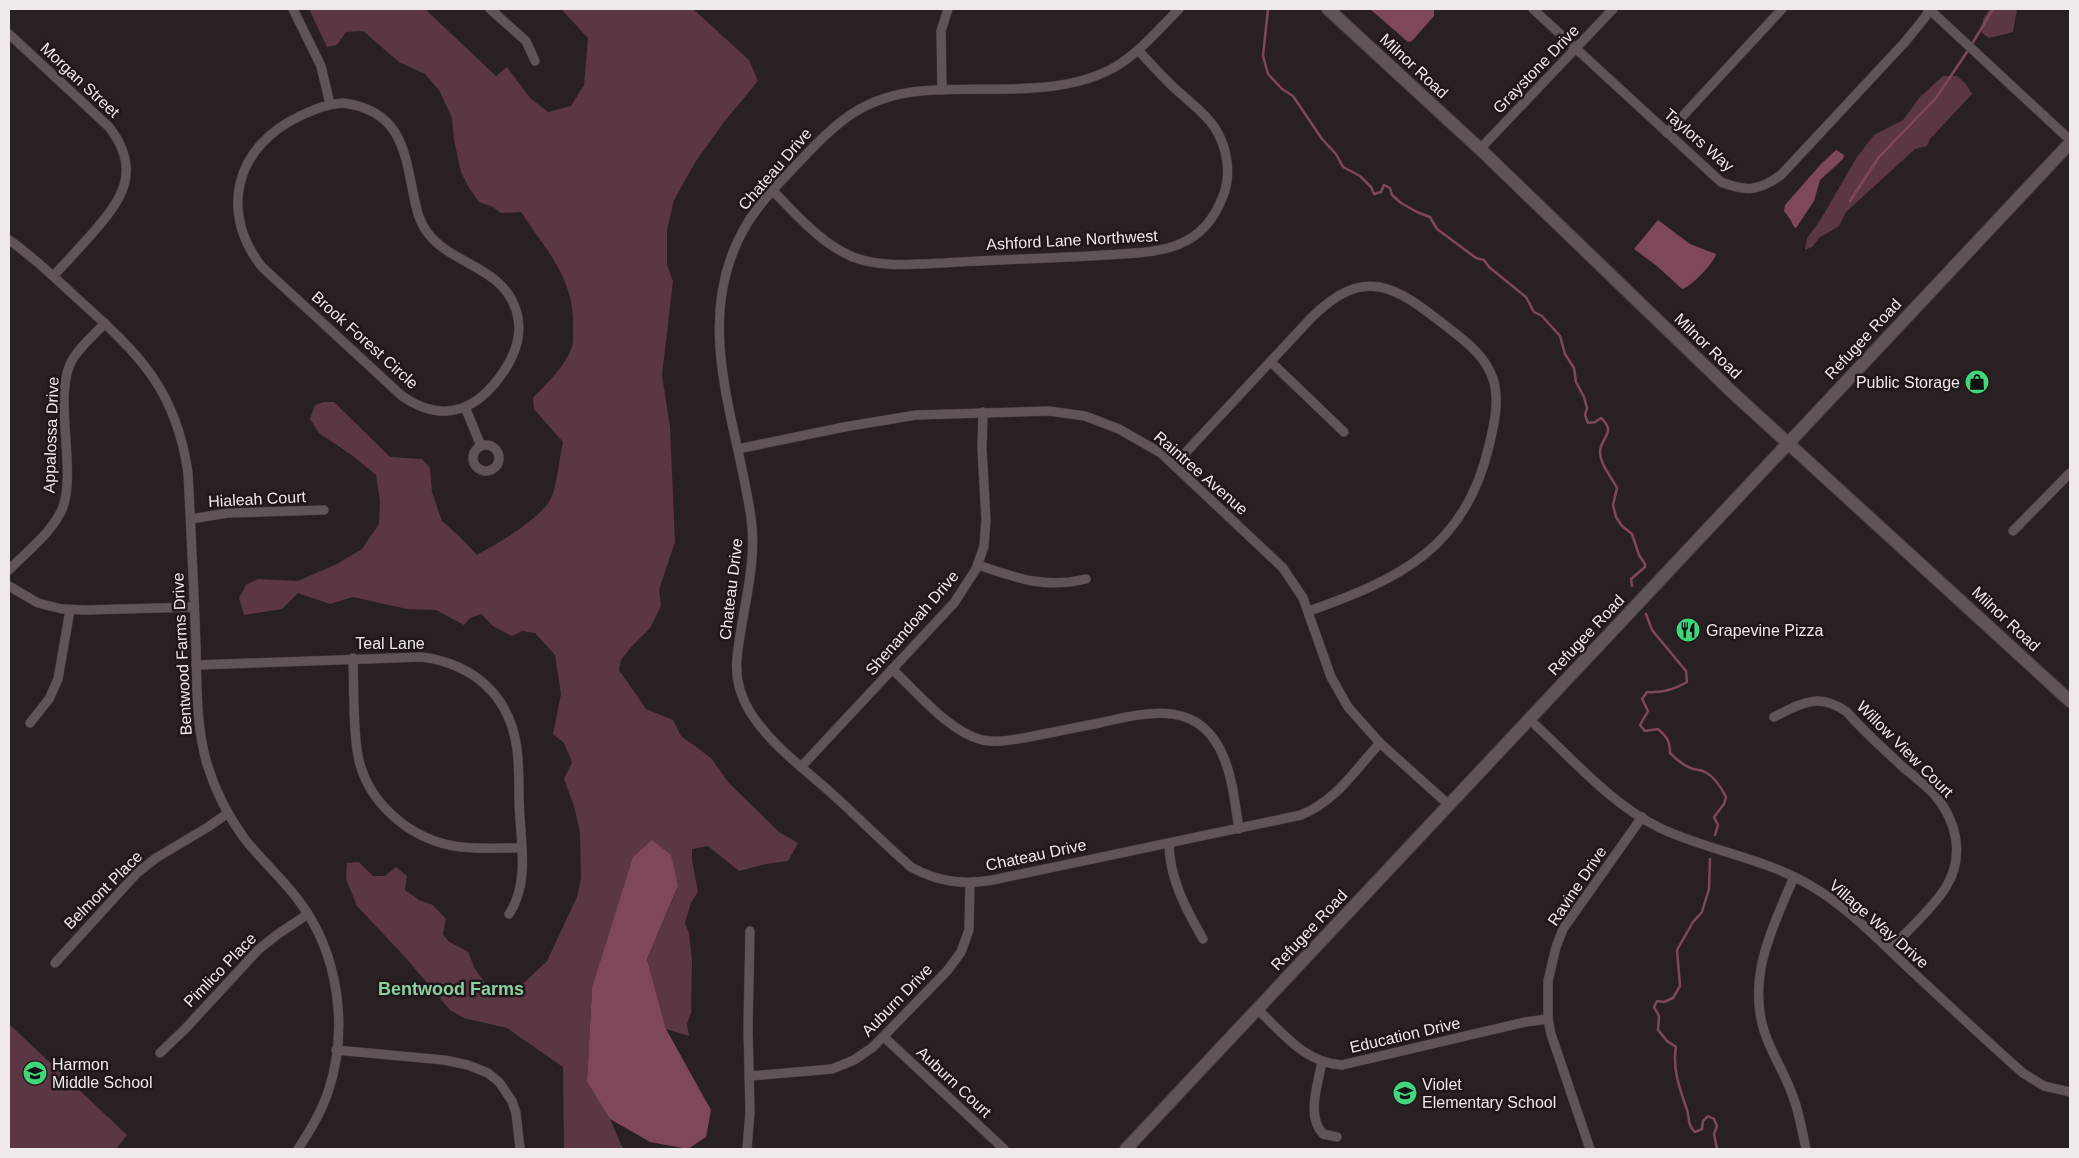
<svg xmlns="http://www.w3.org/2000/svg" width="2079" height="1158" viewBox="0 0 2079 1158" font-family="Arial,sans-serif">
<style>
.green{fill:#5b3743}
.water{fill:#7e475a}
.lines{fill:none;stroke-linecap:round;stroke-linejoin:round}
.stream{stroke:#7e475a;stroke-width:2.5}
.minor-casing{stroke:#433b3d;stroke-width:10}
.secondary-casing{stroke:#433b3d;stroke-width:14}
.minor{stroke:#5f5457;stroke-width:9}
.secondary{stroke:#5f5457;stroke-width:12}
.labels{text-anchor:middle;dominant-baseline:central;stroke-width:5;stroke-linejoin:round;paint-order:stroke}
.street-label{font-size:16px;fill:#efe9eb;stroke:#1f1719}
.poi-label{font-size:16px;fill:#efe9eb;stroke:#1f1719;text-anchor:start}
.neighbourhood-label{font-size:18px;font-weight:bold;fill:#8bd19f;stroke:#1f1719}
</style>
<rect width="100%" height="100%" fill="#292023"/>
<!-- green -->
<g class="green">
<path d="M309,9H425L496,76L507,67L530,98L548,112L571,106L584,85L588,38L561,9H693L749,60L758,81L724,122L696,161L674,200L667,230V265L673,281L662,375L670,427L675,542L659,590L661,606L650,628L633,645L621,660L619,670L646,709L673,720L681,736L711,758L729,783L779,832L798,843L788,861L766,864L739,871L708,846L692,849V860L698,892L691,902L685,923L689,933L692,961L691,1013L687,1024L689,1036L666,1029L647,959L678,887L592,988L587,1082L610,1119L623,1149H564L563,1067L507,1028L464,1018L450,1010L406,958L357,906L346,879L347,863L359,862L373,876H385L396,867L407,876L405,890L419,900L433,905L446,919L443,934L448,941L468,952L475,969L485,983L506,990L524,983L547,961L577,897L581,879L580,833L574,806L564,779L572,762L564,743L553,734L561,694L555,655L535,633L522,631L512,636L493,626L481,614L470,618L464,625L436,610L407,609L353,597L330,604L298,593L282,609L244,615L239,598L246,585L258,579L298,581L337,564L362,549L379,524L380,501L376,475L353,456L319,433L310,419L315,405L324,402H334L390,457L422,459L430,468L432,492L442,521L460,537L477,555C497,544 544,517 552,496C558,479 559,459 563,442L534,409L533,398C547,383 565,367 572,347C574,341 573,334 573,328C575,279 546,250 521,212L501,213L493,207L479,202L469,188L461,172L454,140L452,118L439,90L425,74L399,62L363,31L346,32L337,45L327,47Z"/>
<polygon points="1990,9 2017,9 2013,32 1989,38 1982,33 1983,19"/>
<polygon points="1943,76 1957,76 1966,84 1972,94 1930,139 1927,146 1915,149 1846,212 1839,226 1819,238 1812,247 1805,250 1807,238 1821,219 1857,157 1874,135 1903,120 1920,97"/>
<polygon points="9,1024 127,1135 116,1149 9,1149"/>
</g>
<!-- water -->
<g class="water">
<polygon points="1370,9 1434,9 1434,16 1412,41 1408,42"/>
<polygon points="1836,150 1844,155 1843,159 1820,180 1814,201 1796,228 1794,227 1790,219 1784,211 1785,205 1821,164"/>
<path d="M1658,220L1690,244L1716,254C1714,263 1691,287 1682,289L1657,266L1634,249Z"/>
<polygon points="652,840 671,855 678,886 647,959 666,1029 711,1110 706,1137 688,1149 650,1142 610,1119 587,1082 592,988 633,857"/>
</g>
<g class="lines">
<!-- stream -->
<g class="stream">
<path d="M1268,9L1263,56L1268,74L1282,89L1293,96L1322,139L1336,154L1343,167L1360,176L1371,187L1374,194L1381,192L1384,185L1390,188L1392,195L1401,203L1417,212L1430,217L1437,229L1476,258L1484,260L1489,267L1526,297L1534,312L1542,316L1560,336L1565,354L1574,368L1576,382L1584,397L1587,408L1585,415L1588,423L1595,422L1601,418C1618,433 1599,438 1600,453C1601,466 1611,476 1617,488L1613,505L1616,517L1622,526L1632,534L1639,555L1645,564V567L1631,579L1632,586"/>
<polyline points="1972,44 1993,9"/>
<polyline points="1850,201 1879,157 1936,98 1969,49"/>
<path d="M1646,614L1652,630L1686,671L1687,682C1674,690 1662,693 1647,692L1642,699L1648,711L1640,725L1645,731L1658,729C1667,737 1670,741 1670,753C1677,760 1684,766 1693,769C1697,770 1702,770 1705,772C1715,777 1721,787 1726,797L1724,804L1714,817L1718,825L1715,835"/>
<path d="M1710,859L1709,889L1702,912L1693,922L1677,950L1680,986L1673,998L1664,1002L1657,1001L1654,1007L1659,1016L1658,1030L1667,1041L1676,1047C1672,1068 1680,1090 1687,1110C1690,1120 1687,1124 1695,1132L1702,1129L1703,1121L1708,1116L1714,1119L1717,1126L1714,1134L1717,1149"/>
</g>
<defs>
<g id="minor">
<polyline points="293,9 321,66 330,104"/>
<polyline points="490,9 526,41 535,61"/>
<path d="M1179,9C1159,29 1140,52 1115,67C1059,99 982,85 920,91C863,97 838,121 800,161C782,180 763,199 748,222C689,318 737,418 751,518C758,565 741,613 737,659C735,678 741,697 750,712C770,744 802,767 829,791C857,816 883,843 911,867C938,882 963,885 993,880L1301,815C1336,801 1355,770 1380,743"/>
<path d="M1533,9L1721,182C1746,192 1759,191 1781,175L1905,42L1926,16L1929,9"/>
<polyline points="1929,9 2070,140"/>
<path d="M9,34L109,127C143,171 122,200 90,236C78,249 66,263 53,276"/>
<polyline points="942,90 941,31 948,9"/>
<path d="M343,103C398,110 404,146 413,192C416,206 418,220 427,232C451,265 502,266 516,310C523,331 516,353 504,371C478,410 444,425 402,396L262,267C218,211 236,146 300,116C315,109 327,104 343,103Z"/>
<polyline points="1667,133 1782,9"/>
<polyline points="1480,149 1613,9"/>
<path d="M772,190C796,214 821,244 853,257C882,268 913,264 943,263C969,261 995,260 1022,259C1050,258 1077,257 1105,255C1156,252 1202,253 1223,196C1232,174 1227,147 1215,128C1205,113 1193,105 1180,93C1165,80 1152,65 1138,50"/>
<path d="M9,240C34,257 56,279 79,300C139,354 176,389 188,473C191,531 194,589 196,647C197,686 196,726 207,764C215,790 228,816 244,838C261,860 282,878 299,901C339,954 349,1029 328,1092C321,1113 310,1131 298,1149"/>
<polyline points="1271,362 1344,432"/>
<polyline points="465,407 481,446"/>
<circle cx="486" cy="458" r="13"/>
<polyline points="738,449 844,427 916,415 1049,411 1085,416 1119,429 1161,453 1283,568 1303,598 1331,677 1348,707 1380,743 1449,805"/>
<path d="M1174,465L1312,317C1365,265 1395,286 1446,326C1465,341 1485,355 1493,379C1500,400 1494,425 1489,446C1465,548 1400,579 1309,611"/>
<polyline points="191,519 228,513 324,510"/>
<polyline points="2013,531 2070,473"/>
<path d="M978,565C1016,578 1045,589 1086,579"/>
<path d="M9,570C27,551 53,532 63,507C77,467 51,390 74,357C82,345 95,334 105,323"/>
<polyline points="9,586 38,603 62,609 86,610 194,607"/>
<path d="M353,658C354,689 353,720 357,750C364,801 410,841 461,847C481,849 502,848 522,848"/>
<path d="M196,665L422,657C474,664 510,696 517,749C520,772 518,795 520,818C522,849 528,886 509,914"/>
<path d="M892,669C917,692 948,731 982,740C996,743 1010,740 1024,738C1049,733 1074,728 1099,723C1148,712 1200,698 1224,758C1233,780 1235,805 1239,829"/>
<path d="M1774,717C1802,703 1818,692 1847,712C1864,732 1885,750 1904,768C1914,776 1924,784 1933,793C1957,820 1965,856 1946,887C1931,911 1908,929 1890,950"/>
<path d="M1530,720C1571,757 1609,803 1660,828C1713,853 1770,858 1821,892C1850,911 1876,937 1901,961C1942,999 1982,1037 2023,1073L2044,1086L2070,1092"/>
<polyline points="30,723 49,699 58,679 70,610"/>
<polyline points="801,767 954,603 976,569 984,546 986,520 982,449 983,412"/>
<path d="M1169,843C1169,878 1186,909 1203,939"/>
<path d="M1794,877C1774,924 1748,974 1763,1027C1769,1050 1784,1071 1792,1094C1799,1111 1802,1131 1806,1149"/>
<polyline points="55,963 137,873 156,858 208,827 228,813"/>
<path d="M1257,1009C1283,1033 1305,1063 1342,1065L1525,1022L1548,1019"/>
<polyline points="884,1037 1004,1149"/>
<polyline points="336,1050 444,1060 468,1065 488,1073 499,1082 512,1101 516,1113 520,1149"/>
<polyline points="160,1053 185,1029 259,949 278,934 308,914"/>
<path d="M1322,1062C1318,1084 1306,1116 1323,1134L1337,1137"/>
<polyline points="750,1076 832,1069 854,1060 873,1047 947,971 961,952 969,930 970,883"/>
<polyline points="747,1149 750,1112 748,1028 750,931"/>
<polyline points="1590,1149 1551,1034 1548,1019 1548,981 1556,947 1563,929 1642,817"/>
</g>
<g id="secondary">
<polyline points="1328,9 1480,149 1732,392 2070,701"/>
<polyline points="1126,1149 2070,143"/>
</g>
</defs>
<!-- minor casing -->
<use href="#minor" class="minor-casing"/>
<!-- secondary casing -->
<use href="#secondary" class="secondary-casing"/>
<!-- minor -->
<use href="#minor" class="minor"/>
<!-- secondary -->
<use href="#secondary" class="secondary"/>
</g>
<!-- icons -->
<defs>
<symbol id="shop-disc" viewBox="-11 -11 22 22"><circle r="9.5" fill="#40d77c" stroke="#1f1719"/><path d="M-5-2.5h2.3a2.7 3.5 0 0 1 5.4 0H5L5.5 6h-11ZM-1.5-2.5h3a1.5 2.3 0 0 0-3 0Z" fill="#111"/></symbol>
<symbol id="restaurant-disc" viewBox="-11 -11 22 22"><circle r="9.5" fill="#40d77c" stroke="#1f1719"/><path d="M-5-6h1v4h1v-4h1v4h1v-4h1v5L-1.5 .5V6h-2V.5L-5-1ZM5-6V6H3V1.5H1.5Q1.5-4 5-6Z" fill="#111"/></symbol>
<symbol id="school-disc" viewBox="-11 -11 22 22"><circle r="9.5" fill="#40d77c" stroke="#1f1719"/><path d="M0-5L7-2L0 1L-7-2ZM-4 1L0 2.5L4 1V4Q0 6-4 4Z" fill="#111"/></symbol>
</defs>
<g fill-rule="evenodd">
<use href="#shop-disc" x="1963" y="368" width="28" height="28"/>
<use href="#restaurant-disc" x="1674" y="616" width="28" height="28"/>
<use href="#school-disc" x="21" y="1059" width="28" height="28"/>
<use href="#school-disc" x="1391" y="1079" width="28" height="28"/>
</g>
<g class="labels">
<!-- street labels -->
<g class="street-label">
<text transform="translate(1414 66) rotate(43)">Milnor Road</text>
<text transform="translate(1536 69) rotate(-46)">Graystone Drive</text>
<text transform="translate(80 80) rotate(43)">Morgan Street</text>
<text transform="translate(1699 140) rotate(41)">Taylors Way</text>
<text transform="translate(775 169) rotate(-49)">Chateau Drive</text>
<text transform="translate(1072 240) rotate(-3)">Ashford Lane Northwest</text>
<text transform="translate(1863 339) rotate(-47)">Refugee Road</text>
<text transform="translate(365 340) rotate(42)">Brook Forest Circle</text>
<text transform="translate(1708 346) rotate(44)">Milnor Road</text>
<text transform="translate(51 435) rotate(-88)">Appalossa Drive</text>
<text transform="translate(1201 473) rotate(41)">Raintree Avenue</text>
<text transform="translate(257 499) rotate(-3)">Hialeah Court</text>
<text transform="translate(731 589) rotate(-83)">Chateau Drive</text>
<text transform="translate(2006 619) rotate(43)">Milnor Road</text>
<text transform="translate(912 623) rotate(-49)">Shenandoah Drive</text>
<text transform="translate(1586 635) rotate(-47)">Refugee Road</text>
<text x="390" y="643">Teal Lane</text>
<text transform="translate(182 654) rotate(-93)">Bentwood Farms Drive</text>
<text transform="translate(1905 749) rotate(45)">Willow View Court</text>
<text transform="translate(1036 855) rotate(-12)">Chateau Drive</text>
<text transform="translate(1577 886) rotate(-56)">Ravine Drive</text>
<text transform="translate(103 890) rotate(-45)">Belmont Place</text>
<text transform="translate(1879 924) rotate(41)">Village Way Drive</text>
<text transform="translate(1309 930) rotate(-47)">Refugee Road</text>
<text transform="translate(220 970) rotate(-46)">Pimlico Place</text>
<text transform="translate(897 1000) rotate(-46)">Auburn Drive</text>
<text transform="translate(1405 1035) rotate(-13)">Education Drive</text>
<text transform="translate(954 1082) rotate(43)">Auburn Court</text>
</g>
<!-- poi labels -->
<g class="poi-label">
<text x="1960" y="382" text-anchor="end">Public Storage</text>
<text x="1706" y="630">Grapevine Pizza</text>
<text x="52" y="1064">Harmon<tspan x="52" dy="18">Middle School</tspan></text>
<text x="1422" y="1084">Violet<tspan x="1422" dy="18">Elementary School</tspan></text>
</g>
<!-- neighbourhood labels -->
<g class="neighbourhood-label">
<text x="451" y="989">Bentwood Farms</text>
</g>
</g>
<!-- border -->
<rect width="2079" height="1158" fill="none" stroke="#efe9eb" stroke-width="20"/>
</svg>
